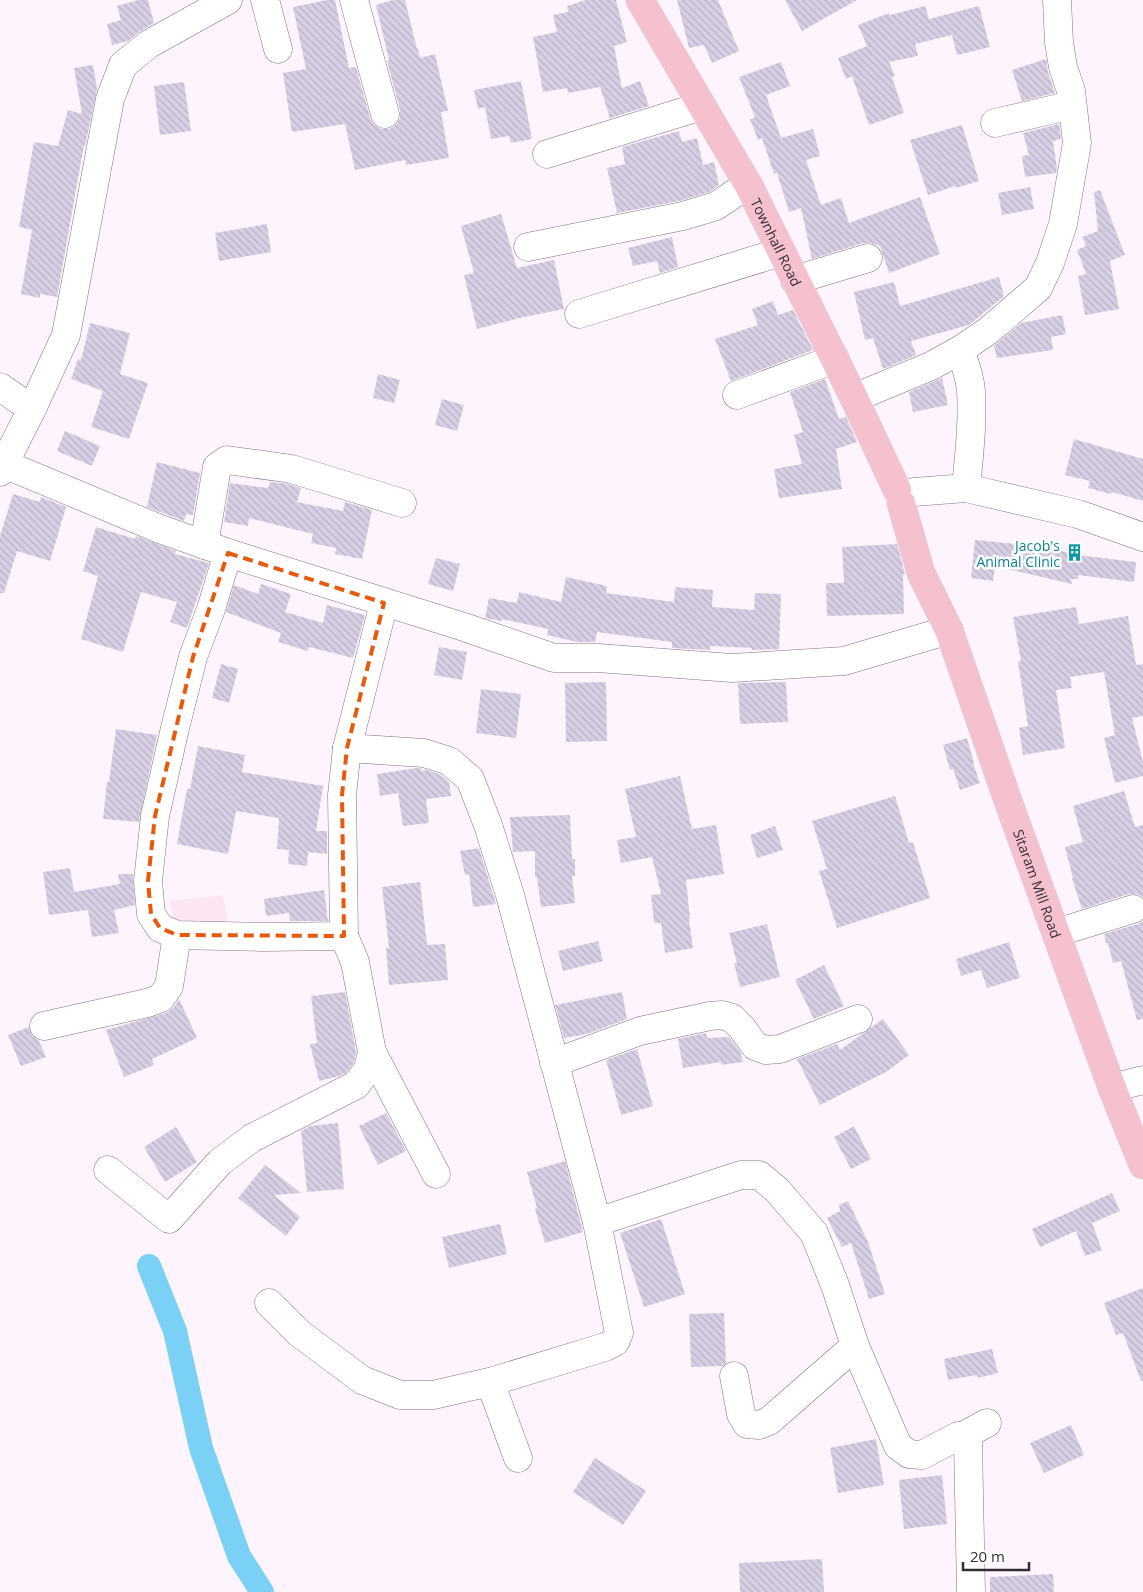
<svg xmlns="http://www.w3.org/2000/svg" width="1143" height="1592" viewBox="0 0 1143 1592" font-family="'Open Sans',sans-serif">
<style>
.education{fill:#fce6f4}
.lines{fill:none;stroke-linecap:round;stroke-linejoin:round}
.canal{stroke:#7bd0f6;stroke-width:24}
.building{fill:url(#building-back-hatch)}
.minor-casing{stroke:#827280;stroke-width:29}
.major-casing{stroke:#d6d5d6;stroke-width:29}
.minor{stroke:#fff;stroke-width:28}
.major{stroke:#f6c1ce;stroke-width:28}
.marked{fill:none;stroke:#e8590c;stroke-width:4;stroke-dasharray:10 6;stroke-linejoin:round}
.labels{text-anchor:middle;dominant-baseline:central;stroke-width:5;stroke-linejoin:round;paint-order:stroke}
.street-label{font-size:14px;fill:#332c32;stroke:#fff}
.culture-label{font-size:14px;fill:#0d838f;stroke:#fff;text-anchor:end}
</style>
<defs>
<pattern id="building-back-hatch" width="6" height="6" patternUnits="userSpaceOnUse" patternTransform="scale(1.25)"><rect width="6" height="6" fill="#d8cfe4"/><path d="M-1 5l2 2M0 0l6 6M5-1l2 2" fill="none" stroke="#bab2c4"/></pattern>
</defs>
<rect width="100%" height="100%" fill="#fef4fe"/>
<!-- education -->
<polygon class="education" points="223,895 227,916 225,931 175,929 170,901"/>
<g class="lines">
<!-- canal -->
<polyline class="canal" points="149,1266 175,1331 201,1448 239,1556 262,1592"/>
</g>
<!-- building -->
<g class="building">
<polygon points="138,0 148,0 154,23 139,32 128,41 112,45 107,24 121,20 117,6"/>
<polygon points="327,0 335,0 349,68 356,67 370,118 374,125 382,129 390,129 396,125 400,118 400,110 387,61 389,60 376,5 393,0 405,0 417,49 418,49 420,58 435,54 448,111 441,112 449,158 406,165 405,160 355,170 345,124 292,132 283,73 306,69 293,7"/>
<polygon points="586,0 616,0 627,42 614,46 622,88 640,81 649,106 610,118 600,87 568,93 567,88 543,92 533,37 557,32 553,15 568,12 567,6"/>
<polygon points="677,0 718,0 739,51 712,63 704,45 689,48"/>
<polygon points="785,0 857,0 802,31"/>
<polygon points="925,6 929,19 979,6 990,47 957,55 952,35 915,44 918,56 889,62 895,76 892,77 904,113 869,125 852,76 846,79 838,58 867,46 858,25 889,13 890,15"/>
<polygon points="1046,59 1048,72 1055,93 1022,101 1012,70"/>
<polygon points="781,62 790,86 766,95 781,138 813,129 820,156 806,160 821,205 841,198 849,223 920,197 940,254 889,273 880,246 871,243 863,243 812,259 801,208 789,212 777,173 774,174 762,138 758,140 750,119 755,117 739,77"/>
<polygon points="93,65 97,89 85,146 84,145 57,297 40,294 40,298 21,294 32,230 19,227 34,142 58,146 68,110 82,114 74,68"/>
<polygon points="521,81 532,139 511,143 509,136 491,139 485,107 478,109 474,90"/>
<polygon points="184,82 191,131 160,135 154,86"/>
<polygon points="1059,124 1061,139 1053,141 1057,168 1056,173 1025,177 1022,156 1029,155 1023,133"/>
<polygon points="962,125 979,181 956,188 955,186 928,195 910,140"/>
<polygon points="679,131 682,142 697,138 703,165 714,162 719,185 709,192 679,201 617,213 607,168 625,164 622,147"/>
<polygon points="1030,187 1034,209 1002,215 998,193"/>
<polygon points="1100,190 1125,255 1110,261 1119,309 1085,315 1078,276 1086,274 1077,250 1086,246 1082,237 1098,231 1094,192"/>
<polygon points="501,214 517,268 554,260 564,309 524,317 477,329 464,275 474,273 461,226"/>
<polygon points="267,224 271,252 219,261 215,233"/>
<polygon points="672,237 678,267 660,273 657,261 633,266 628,248"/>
<polygon points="999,277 1004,296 969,325 911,341 916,355 883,369 873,338 865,340 854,292 894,282 900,306"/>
<polygon points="773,301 778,315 793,310 813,350 731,381 715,339 758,325 752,309"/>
<polygon points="1062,315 1066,334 1051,337 1053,350 997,358 994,346 1021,323"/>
<polygon points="90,323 130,333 120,374 148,383 129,439 91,427 103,391 71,379 78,359 81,360"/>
<polygon points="378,374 400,380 394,403 373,398"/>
<polygon points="942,378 948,405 913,412 909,392"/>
<polygon points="825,379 839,419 846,417 857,442 836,449 842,489 779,498 774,469 802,464 794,435 803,432 790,392"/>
<polygon points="442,399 464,405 457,431 435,425"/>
<polygon points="65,431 100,446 92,466 57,451"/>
<polygon points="1074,439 1143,459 1143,501 1112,492 1111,494 1088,488 1090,481 1065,475"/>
<polygon points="157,462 200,473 193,515 186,514 184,521 147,507"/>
<polygon points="270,482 289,484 301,488 297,502 343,511 345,502 372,510 362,559 335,554 336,548 311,543 313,534 249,518 248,526 224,522 230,483 268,488"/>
<polygon points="13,494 40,502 41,497 66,507 50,561 17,551 4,593 0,593 0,536"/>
<polygon points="96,527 135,539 136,536 176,551 175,554 209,563 187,628 170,622 177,602 141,592 123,652 81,639 98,576 83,571"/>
<polygon points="975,540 1016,544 1017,540 1078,555 1136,562 1134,582 1078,575 1078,579 1071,579 1072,584 995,566 993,581 971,578"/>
<polygon points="897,544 905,574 903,574 904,614 827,616 826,583 844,583 842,547"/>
<polygon points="436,558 460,564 453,591 428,584"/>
<polygon points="566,577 607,586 606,593 674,602 675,587 713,590 712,607 754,610 755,593 781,594 779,649 752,650 752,648 710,646 710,650 672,648 672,642 597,632 595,642 577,642 547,635 548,629 502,619 502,621 485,618 489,598 517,603 519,592 561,602"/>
<polygon points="261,584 291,594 285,612 323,623 327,605 365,615 353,658 309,647 308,651 278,642 281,633 226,612 234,585 258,594"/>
<polygon points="1076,607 1079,624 1128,616 1136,665 1143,664 1143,716 1132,718 1143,762 1143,776 1115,783 1104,738 1115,735 1104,672 1070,677 1072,688 1056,690 1065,748 1023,755 1019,728 1028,726 1018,662 1021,661 1013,617"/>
<polygon points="439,647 467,652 462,680 434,675"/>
<polygon points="221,664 238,669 229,703 212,698"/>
<polygon points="606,682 607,741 566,742 565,683"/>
<polygon points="786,682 788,722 740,724 738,683"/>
<polygon points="481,689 521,694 516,738 476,733"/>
<polygon points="116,729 157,735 139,822 103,819 107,782 109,782"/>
<polygon points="967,738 974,763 973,763 980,783 960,790 953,769 950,770 943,745"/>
<polygon points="198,746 245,755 242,772 323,786 316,831 327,831 327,854 308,852 307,866 288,864 289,850 277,849 279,818 236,811 228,854 177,844 187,789 190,789"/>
<polygon points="417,768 421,768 421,771 427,770 441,775 449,782 451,796 426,799 429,823 403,826 398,793 380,796 377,774"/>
<polygon points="680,776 692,829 716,825 724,874 686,880 690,919 689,920 693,948 665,953 661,923 654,923 651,895 661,894 652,857 621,863 617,840 636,837 625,789"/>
<polygon points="1124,791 1135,827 1143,825 1143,897 1136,894 1128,894 1082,909 1072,879 1073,878 1065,847 1083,842 1073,806"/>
<polygon points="895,796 909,843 913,842 930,898 837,928 819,871 827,869 812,821"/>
<polygon points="570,815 572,859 575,859 575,876 572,876 575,903 541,907 537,877 535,877 535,851 513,852 510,817"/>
<polygon points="775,826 783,850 757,858 750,835"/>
<polygon points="479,848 496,904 473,907 469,874 465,875 460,851"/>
<polygon points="70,868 74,892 120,884 118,874 133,874 135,905 114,910 119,933 92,937 88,910 49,915 43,872"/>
<polygon points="420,882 427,945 445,944 448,980 389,985 386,948 389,948 382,887"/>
<polygon points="324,890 328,921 290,921 289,913 266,916 264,899"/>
<polygon points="1143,921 1143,1019 1137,1020 1121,961 1113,963 1108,943 1106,943 1104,934 1138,924"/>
<polygon points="767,924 780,977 740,987 734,963 737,963 729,933"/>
<polygon points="598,941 603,961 563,971 558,951"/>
<polygon points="1009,942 1020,978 987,988 981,970 961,976 956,959"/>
<polygon points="824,965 844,1006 814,1019 795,980"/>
<polygon points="345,992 356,1052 354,1062 346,1073 339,1076 319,1081 310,1044 317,1043 311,996"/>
<polygon points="622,992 627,1019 587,1034 564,1038 555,1005"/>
<polygon points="179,999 197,1038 152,1059 154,1065 124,1077 106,1030 166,1013 174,1007"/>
<polygon points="883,1019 909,1055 886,1072 820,1105 797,1059 837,1044 840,1050"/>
<polygon points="29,1027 32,1036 39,1041 46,1057 21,1066 8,1035"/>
<polygon points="706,1033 707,1038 729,1037 740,1051 743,1062 721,1065 721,1062 683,1068 678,1039"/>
<polygon points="637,1049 653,1106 621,1115 606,1060"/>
<polygon points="386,1113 406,1151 378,1165 359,1126"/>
<polygon points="338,1123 344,1189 307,1192 301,1131 310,1126"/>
<polygon points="854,1126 871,1159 851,1169 834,1137"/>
<polygon points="176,1127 197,1162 165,1182 144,1147"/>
<polygon points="565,1161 583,1232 545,1243 535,1209 537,1208 527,1172"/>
<polygon points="265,1165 301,1193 274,1195 300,1217 286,1236 238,1198"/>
<polygon points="1112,1193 1120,1211 1092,1223 1102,1250 1085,1256 1076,1231 1040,1247 1032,1229"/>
<polygon points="848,1201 868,1242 885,1294 869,1299 851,1243 842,1247 827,1218 840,1211 839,1205"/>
<polygon points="661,1219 685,1294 644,1307 620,1233"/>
<polygon points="500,1224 507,1254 449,1268 442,1237"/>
<polygon points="1143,1288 1143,1381 1141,1381 1123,1333 1116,1335 1104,1303"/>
<polygon points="724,1313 726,1363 723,1366 691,1367 689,1314"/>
<polygon points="992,1349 998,1373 978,1378 977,1375 948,1380 944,1359"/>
<polygon points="1071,1425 1084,1455 1044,1473 1030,1443"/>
<polygon points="876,1439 884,1485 838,1493 830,1448"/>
<polygon points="595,1458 646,1491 623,1525 573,1492"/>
<polygon points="942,1475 947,1524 904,1529 899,1480"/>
<polygon points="822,1559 824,1592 740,1592 739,1563"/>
<polygon points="1053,1574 1054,1592 990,1592 990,1577"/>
</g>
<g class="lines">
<defs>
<g id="minor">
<polyline points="265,0 278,49"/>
<polyline points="354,0 385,114"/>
<polyline points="995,123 1072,105"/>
<polyline points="547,154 702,106"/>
<polyline points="528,247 683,216 716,206 741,189 749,186"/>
<polyline points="795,280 868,258"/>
<polyline points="579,314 781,252"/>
<path d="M960,350C965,363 970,377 971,391C973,423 969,456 966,488"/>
<polyline points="0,387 32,409"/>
<polyline points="737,395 835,359"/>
<polyline points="854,398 931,366 960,350 988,331 1038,288 1050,263 1063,224 1077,143 1071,91 1063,67 1059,42 1057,0"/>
<polyline points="4,464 160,529 228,553 464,627 554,658 598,658 732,668 844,661 949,630"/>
<polyline points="0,472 32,409 66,335 110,99 123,65 149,44 228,0"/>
<polyline points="914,492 966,488 1078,514 1143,537"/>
<polyline points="204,545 217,467 227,460 292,469 402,503"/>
<polyline points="347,748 424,753 449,761 470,779 488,825 510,895 597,1222"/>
<polyline points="1056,933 1133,909"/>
<polyline points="344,936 342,795 347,748 384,603"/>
<polyline points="44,1026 147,1003 161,998 169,986 177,935"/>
<polyline points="372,1052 436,1174"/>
<polyline points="554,1063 640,1031 710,1016 722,1015 732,1018 742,1028 755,1046 766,1050 780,1049 858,1019"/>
<polyline points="1112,1088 1143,1080"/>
<polyline points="108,1170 169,1219 220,1162 252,1138 356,1085 368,1069 372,1052 355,962 344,936 262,937 177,935 160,928 151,914 148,881 155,816 175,728 193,657 211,609 228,553"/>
<polyline points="269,1303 299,1333 362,1380 400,1395 433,1395 490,1382 605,1347 615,1342 619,1333 597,1222 741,1175 759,1175 777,1190 814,1233 835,1285 855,1346 898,1446 909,1454 922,1455 958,1436 963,1436 968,1442 971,1592"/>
<polyline points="734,1376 741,1414 747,1424 759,1425 769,1421 855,1346"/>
<polyline points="490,1382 518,1458"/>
<polyline points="963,1436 987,1423"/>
</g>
<g id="major">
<path id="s1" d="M640,0L749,186L854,398L897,490"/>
<path id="s2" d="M901,503L921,573L949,630L1008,801L1112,1088L1143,1165"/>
</g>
</defs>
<!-- minor casing -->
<use href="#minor" class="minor-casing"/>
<!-- major casing -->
<use href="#major" class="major-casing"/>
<!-- minor -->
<use href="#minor" class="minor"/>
<!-- major -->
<use href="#major" class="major"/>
</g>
<!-- marked area -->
<path class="marked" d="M228,553L384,603L347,748L342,795L344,936L177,935L160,928L151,914L148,881L155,816L193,657Z"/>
<!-- icons -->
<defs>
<symbol id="building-bare" viewBox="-9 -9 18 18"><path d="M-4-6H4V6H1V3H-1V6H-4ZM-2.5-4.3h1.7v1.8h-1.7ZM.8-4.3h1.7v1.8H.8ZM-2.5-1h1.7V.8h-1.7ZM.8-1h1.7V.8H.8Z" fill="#0f9aa8" stroke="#fff" stroke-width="2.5" paint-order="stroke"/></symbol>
</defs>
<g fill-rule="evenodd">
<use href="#building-bare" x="1062" y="540" width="25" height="25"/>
</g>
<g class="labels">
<!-- street labels -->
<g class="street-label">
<text stroke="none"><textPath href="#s1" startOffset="278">Townhall Road</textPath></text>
<text stroke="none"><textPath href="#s2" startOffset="405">Sitaram Mill Road</textPath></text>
</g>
<!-- culture labels -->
<g class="culture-label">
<text x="1060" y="545">Jacob's<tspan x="1060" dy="16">Animal Clinic</tspan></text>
</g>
</g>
<!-- scale -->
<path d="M963 1562v8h66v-8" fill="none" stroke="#332c32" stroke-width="2.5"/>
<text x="970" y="1562" font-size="15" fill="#332c32" stroke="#ffffff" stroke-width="4" paint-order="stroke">20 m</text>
</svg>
